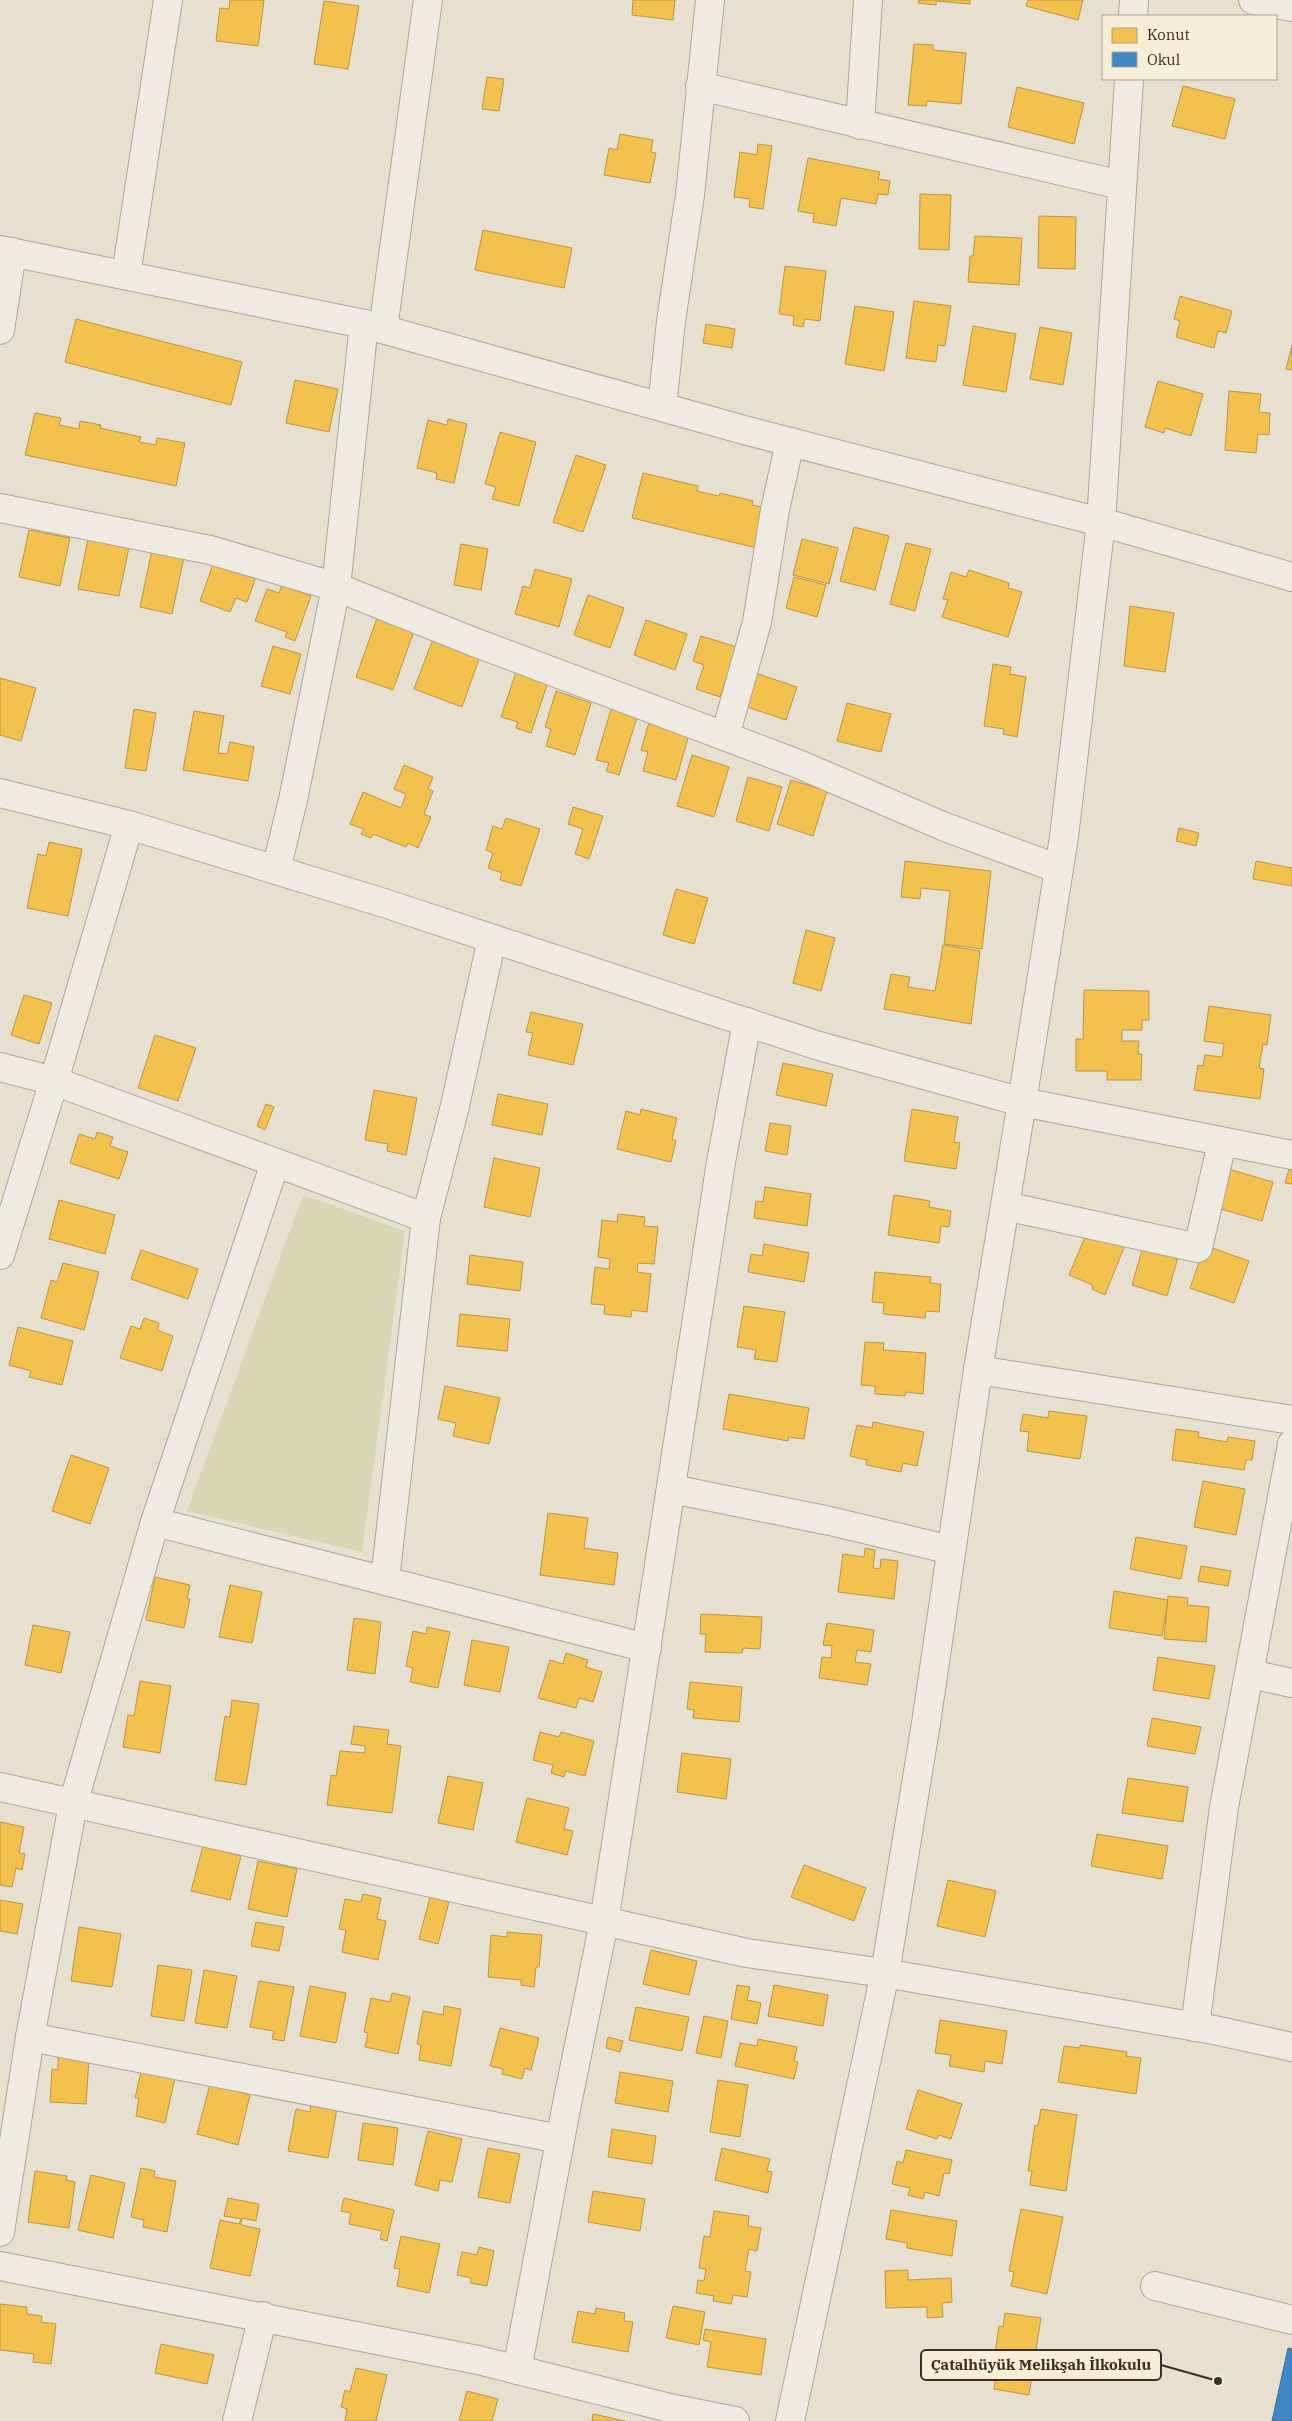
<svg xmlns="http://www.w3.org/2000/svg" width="1292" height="2421" viewBox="0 0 1292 2421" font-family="'IBM Plex Serif',serif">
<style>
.green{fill:#d6d7b3}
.homes{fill:#f2c14e;stroke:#bc9540}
.schools{fill:#3f88c5;stroke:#3e6d94}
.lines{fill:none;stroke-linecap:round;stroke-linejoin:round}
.minor-casing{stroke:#ada599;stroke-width:30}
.tertiary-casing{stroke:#ada599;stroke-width:30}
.minor{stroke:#efebe3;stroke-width:28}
.tertiary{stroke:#efebe3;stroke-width:28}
.leader{fill:none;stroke:#3d2e20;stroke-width:2}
.callout-dot{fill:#3d2e20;stroke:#f7eed8;stroke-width:2}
.callout{fill:#f7eed8;stroke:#3d2e20;stroke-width:2}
.callout-label{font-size:15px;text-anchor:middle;font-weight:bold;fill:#3d2e20}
</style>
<rect width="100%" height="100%" fill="#e7e0d1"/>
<!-- green -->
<polygon class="green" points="303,1195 405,1231 362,1552 187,1511"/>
<!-- homes -->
<g class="homes">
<polygon points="230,0 264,0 258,46 216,41 220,8 229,9"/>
<polygon points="633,0 675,0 673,20 632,15"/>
<polygon points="919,0 970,0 970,4 936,1 936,5 918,3"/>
<polygon points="1028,0 1083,0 1078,20 1026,6"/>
<polygon points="324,1 359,6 348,69 314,64"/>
<polygon points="914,44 933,45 933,50 966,53 961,104 927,101 926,106 908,105"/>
<polygon points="487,77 504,79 499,111 482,109"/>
<polygon points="1183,86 1235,99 1225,139 1172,126"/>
<polygon points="1017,87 1084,103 1074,144 1008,127"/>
<polygon points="620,134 653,140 651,152 656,153 650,183 604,175 609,148 617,150"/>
<polygon points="758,144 772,146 763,209 749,207 750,199 734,197 740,152 757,155"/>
<polygon points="808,158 880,172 878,179 890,181 888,195 878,194 876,204 841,198 836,226 813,222 814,214 798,211"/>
<polygon points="920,194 951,195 949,250 919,249"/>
<polygon points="1039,216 1076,217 1075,269 1038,268"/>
<polygon points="483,230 572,248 564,288 475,270"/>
<polygon points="975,236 1022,238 1019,285 968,282 970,256 973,256"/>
<polygon points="785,266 826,271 820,321 805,319 803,327 793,325 794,316 779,314"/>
<polygon points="1180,296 1232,311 1226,333 1218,331 1214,348 1176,337 1180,321 1174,319"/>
<polygon points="914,301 951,306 945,346 938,345 936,362 906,358"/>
<polygon points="855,306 894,312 884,371 845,364"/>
<polygon points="76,319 242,362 231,405 65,362"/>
<polygon points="706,324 735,329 732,348 703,343"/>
<polygon points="973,326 1016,334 1006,392 963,385"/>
<polygon points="1040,327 1072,333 1063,385 1030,379"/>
<polygon points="1292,345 1292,370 1286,369"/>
<polygon points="295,380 338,389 329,432 286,423"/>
<polygon points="1158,381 1203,394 1191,436 1165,428 1164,433 1145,427"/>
<polygon points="1229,391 1261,394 1259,412 1270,413 1269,435 1258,434 1256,453 1225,450"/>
<polygon points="35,413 61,418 59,425 79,429 80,421 101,425 100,428 141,437 139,442 156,445 157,438 185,443 176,486 25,455"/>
<polygon points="448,419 467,424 454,483 436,479 437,473 417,468 428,420 447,425"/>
<polygon points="500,432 536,442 519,506 492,499 496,487 485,484"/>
<polygon points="576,455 606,465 583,532 553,522"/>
<polygon points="643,473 698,486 697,491 719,496 720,493 753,501 752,505 771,509 761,549 632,518"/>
<polygon points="854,527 889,536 875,590 840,581"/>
<polygon points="29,530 70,538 60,586 19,577"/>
<polygon points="88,539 129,547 119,596 78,589"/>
<polygon points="802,539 838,548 829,584 793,575"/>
<polygon points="906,543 931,549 915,611 890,604"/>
<polygon points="461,544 488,549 481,590 454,585"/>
<polygon points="153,545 185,552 172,614 140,607"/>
<polygon points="215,559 257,574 247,602 236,598 230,612 200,601"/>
<polygon points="535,569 572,579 559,627 515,614 523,586 530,588"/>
<polygon points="969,570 1009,583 1008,588 1022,592 1008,637 942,617 948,600 943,599 951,572 966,577"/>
<polygon points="794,577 826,585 817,617 786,608"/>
<polygon points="282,585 311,596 295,641 285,637 287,632 255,621 267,589 279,593"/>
<polygon points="588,595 624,608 610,648 574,635"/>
<polygon points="1130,606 1174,613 1165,672 1124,666"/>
<polygon points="377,618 414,631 393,690 356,677"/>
<polygon points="646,620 687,634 675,670 634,655"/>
<polygon points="701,636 737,647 720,697 696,689 704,665 693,661"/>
<polygon points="433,639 480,656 462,707 414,689"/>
<polygon points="273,646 301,654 290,694 261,686"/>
<polygon points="993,664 1011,667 1010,674 1026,677 1017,737 1003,734 1004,729 984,726"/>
<polygon points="518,666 550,676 531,733 516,728 518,722 501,717"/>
<polygon points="755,673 797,687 786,720 744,706"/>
<polygon points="0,678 36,688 21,741 0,735"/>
<polygon points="556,691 591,703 575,755 546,746 551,729 545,727"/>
<polygon points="847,703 891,714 881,752 837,741"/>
<polygon points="612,706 638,714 619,775 606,771 609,763 596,760"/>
<polygon points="134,709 156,713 146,771 125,768"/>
<polygon points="194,711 224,716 218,753 227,754 230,742 254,747 248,781 183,770"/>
<polygon points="650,719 690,731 676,780 643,771 648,752 641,750"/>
<polygon points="692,755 729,767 714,817 677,806"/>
<polygon points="404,765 433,777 428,789 433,791 424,814 431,817 418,848 408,843 406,847 373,834 371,838 361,834 364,829 350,824 363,792 401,808 406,794 394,789"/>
<polygon points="748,777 782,787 769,831 736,821"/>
<polygon points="791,780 827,791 813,836 777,824"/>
<polygon points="573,807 603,816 589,859 575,854 583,829 568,824"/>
<polygon points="506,818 540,829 521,886 500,880 502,873 488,868 493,853 486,850 493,826 502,829"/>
<polygon points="1179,828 1199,833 1196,846 1176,841"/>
<polygon points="49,842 82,849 68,916 27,908 38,854 46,856"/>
<polygon points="905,861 991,871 982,949 944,944 950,891 921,888 920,899 901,897"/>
<polygon points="1256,861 1292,868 1292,886 1253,879"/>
<polygon points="676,889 708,898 694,944 663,935"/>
<polygon points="806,930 835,938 821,991 793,983"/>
<polygon points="943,945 980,951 971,1024 884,1009 891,974 910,977 908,987 935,991"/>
<polygon points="1084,990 1149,991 1149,1020 1142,1020 1142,1030 1122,1030 1122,1041 1139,1041 1138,1054 1142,1054 1141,1080 1107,1080 1107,1071 1076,1071 1076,1039 1083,1039"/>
<polygon points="24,995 52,1003 39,1044 11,1035"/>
<polygon points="1209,1006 1271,1015 1267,1045 1263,1044 1259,1068 1264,1069 1260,1099 1194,1090 1198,1065 1203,1066 1205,1055 1222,1057 1224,1044 1204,1041"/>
<polygon points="531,1012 583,1024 573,1065 528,1055 533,1033 526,1032"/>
<polygon points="155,1035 196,1048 178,1101 138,1088"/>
<polygon points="783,1063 833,1074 826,1106 776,1095"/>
<polygon points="374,1090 417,1098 406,1155 387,1151 388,1144 365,1140"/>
<polygon points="498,1094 548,1104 542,1135 492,1125"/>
<polygon points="266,1104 274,1107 265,1130 257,1126"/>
<polygon points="641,1109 677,1118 672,1139 676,1141 671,1162 617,1149 626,1111 640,1115"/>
<polygon points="912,1109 958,1117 954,1142 960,1143 956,1169 904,1161"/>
<polygon points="770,1123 791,1126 787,1155 765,1151"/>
<polygon points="97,1132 113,1137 110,1146 128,1152 119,1179 70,1163 79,1134 95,1139"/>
<polygon points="494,1158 540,1168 530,1217 484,1207"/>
<polygon points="1292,1158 1292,1184 1285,1183"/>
<polygon points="1225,1168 1273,1182 1262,1221 1214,1207"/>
<polygon points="765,1187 811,1194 807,1226 754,1218 756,1201 763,1202"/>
<polygon points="894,1195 930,1201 929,1207 951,1211 949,1227 941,1226 939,1243 888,1235"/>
<polygon points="59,1200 115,1215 105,1254 49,1239"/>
<polygon points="618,1214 645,1217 644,1226 658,1227 654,1264 638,1263 637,1272 651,1274 647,1312 632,1310 631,1317 604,1314 605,1305 591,1304 595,1267 609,1269 610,1259 598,1257 602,1220 617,1222"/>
<polygon points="1088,1230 1125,1245 1105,1295 1092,1289 1093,1285 1069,1275"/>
<polygon points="1144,1243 1179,1254 1167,1296 1132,1285"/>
<polygon points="764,1244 809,1253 804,1282 748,1272 751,1254 762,1256"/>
<polygon points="1201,1244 1249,1261 1234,1303 1190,1288 1203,1251"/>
<polygon points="141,1250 198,1269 188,1299 131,1279"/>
<polygon points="470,1255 523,1262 520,1291 467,1284"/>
<polygon points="63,1263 99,1272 84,1330 41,1318 51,1280 57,1282"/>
<polygon points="875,1272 931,1277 930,1283 941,1284 939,1312 926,1311 925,1318 883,1314 884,1303 872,1302"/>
<polygon points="744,1306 785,1312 777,1362 754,1359 756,1350 737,1347"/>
<polygon points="460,1314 510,1319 507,1351 457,1346"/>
<polygon points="144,1318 159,1323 157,1330 173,1336 162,1371 120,1358 131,1326 140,1329"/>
<polygon points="18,1327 73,1341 62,1385 29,1377 31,1371 9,1365"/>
<polygon points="865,1342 884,1343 883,1350 926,1353 923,1394 906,1392 905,1396 875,1394 875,1386 861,1385"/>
<polygon points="445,1386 500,1398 489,1444 453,1436 456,1423 438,1419"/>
<polygon points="729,1394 809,1408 804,1439 789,1437 788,1441 723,1429"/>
<polygon points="1049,1411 1087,1416 1080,1459 1027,1451 1029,1432 1020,1431 1023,1414 1048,1418"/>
<polygon points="873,1422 924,1432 917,1466 903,1463 901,1472 866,1465 867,1460 850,1456 857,1425 872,1428"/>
<polygon points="1176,1429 1199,1432 1198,1437 1227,1442 1228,1437 1255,1441 1252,1460 1246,1460 1244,1470 1172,1460"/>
<polygon points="71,1455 109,1468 90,1524 52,1511"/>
<polygon points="1203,1481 1245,1489 1236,1535 1194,1527"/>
<polygon points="548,1513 588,1518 584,1548 618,1553 614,1585 540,1575"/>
<polygon points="1136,1537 1187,1546 1181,1579 1130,1569"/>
<polygon points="865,1548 875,1550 873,1568 880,1569 881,1559 898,1561 894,1599 838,1592 843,1554 864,1557"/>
<polygon points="1201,1566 1231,1571 1228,1586 1198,1581"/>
<polygon points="155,1577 190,1585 187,1599 190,1599 184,1628 146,1620"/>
<polygon points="230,1585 262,1592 252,1643 219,1637"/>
<polygon points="1114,1591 1168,1600 1162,1636 1109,1628"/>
<polygon points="1168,1596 1188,1598 1187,1605 1209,1607 1206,1642 1164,1639"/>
<polygon points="701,1614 762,1617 760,1649 743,1648 742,1653 705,1652 706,1634 700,1634"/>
<polygon points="354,1618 381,1622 375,1674 347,1670"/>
<polygon points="827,1623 874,1630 871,1652 857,1650 855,1662 871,1664 867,1685 819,1678 822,1657 831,1658 832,1646 823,1645"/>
<polygon points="33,1625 70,1632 61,1673 25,1665"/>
<polygon points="427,1627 450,1632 438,1688 410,1682 413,1668 406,1666 413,1631 426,1634"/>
<polygon points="472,1640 509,1647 500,1692 464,1685"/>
<polygon points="566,1653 588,1660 586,1667 602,1672 593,1702 579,1698 576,1708 538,1698 550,1660 563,1664"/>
<polygon points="1158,1657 1215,1666 1209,1699 1153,1690"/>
<polygon points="140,1681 171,1686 160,1753 123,1747 128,1715 134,1716"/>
<polygon points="690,1682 742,1687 739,1722 693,1718 694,1710 687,1709"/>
<polygon points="232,1700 259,1704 246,1785 215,1780 225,1716 230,1717"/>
<polygon points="1152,1718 1201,1727 1195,1754 1147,1746"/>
<polygon points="354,1726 389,1730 387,1744 401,1746 392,1813 327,1805 331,1775 336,1776 340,1751 365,1753 365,1746 351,1744"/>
<polygon points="540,1732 559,1737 561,1732 594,1741 585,1776 566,1771 564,1777 551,1773 553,1765 533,1760"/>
<polygon points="682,1753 731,1759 726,1799 677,1792"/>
<polygon points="448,1776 483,1783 473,1830 438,1823"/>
<polygon points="1128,1778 1188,1787 1183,1822 1122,1813"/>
<polygon points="527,1798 569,1808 564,1829 573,1831 567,1855 516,1842"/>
<polygon points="0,1822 24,1827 19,1853 25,1854 22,1870 16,1868 12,1887 0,1885"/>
<polygon points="1097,1834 1168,1846 1162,1879 1091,1866"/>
<polygon points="203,1846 241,1856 230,1900 191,1891"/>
<polygon points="258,1861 297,1869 287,1917 248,1909"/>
<polygon points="804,1865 866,1888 854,1921 791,1897"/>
<polygon points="948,1880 996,1891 985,1937 937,1926"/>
<polygon points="363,1894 381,1898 377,1919 386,1921 378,1960 342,1952 346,1930 339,1929 345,1899 361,1902"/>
<polygon points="430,1897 449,1902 438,1944 419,1939"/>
<polygon points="0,1900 23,1904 17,1934 0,1931"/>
<polygon points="256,1922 284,1927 279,1951 251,1946"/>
<polygon points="79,1927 121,1934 112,1987 71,1981"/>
<polygon points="507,1932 542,1935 539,1967 536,1967 534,1987 521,1985 521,1980 488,1977 491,1935 507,1937"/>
<polygon points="651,1950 697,1961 689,1995 643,1984"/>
<polygon points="158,1965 192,1970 184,2021 151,2016"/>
<polygon points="204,1970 237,1976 227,2028 195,2023"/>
<polygon points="259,1981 294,1987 284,2041 272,2039 274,2031 250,2027"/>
<polygon points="737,1985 750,1987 747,2000 761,2003 757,2024 731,2019"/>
<polygon points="774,1985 828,1995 823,2026 768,2016"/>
<polygon points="310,1986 346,1993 336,2043 300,2036"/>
<polygon points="392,1993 410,1997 398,2054 365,2047 368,2033 364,2032 371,1998 390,2002"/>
<polygon points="444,2006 461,2009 451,2066 419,2060 421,2045 417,2044 423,2011 443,2015"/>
<polygon points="636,2007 689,2017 682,2051 629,2040"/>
<polygon points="704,2016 728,2021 721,2058 696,2053"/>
<polygon points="940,2020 1007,2031 1002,2064 985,2061 984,2072 949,2066 951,2055 935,2053"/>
<polygon points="500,2028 539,2038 531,2070 525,2068 522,2079 502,2074 503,2069 490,2066"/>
<polygon points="608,2037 623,2041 620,2052 606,2048"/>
<polygon points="758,2039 797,2047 794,2061 798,2062 794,2079 735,2066 740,2043 757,2046"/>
<polygon points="1080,2045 1127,2052 1126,2056 1141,2058 1136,2094 1058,2082 1064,2046 1080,2048"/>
<polygon points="58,2056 89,2058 86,2104 50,2102 52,2069 58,2070"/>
<polygon points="142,2067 176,2073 165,2123 136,2116 139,2098 135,2098"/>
<polygon points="620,2072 673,2081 668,2112 615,2103"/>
<polygon points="718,2080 748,2085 740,2137 710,2132"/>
<polygon points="210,2084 250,2095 238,2145 197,2134"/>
<polygon points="918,2090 962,2104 951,2139 939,2135 937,2139 906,2129"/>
<polygon points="311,2104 337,2109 328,2158 288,2151 296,2109 310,2112"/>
<polygon points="1041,2109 1077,2115 1066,2191 1030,2185 1032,2171 1028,2171 1035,2125 1038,2126"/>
<polygon points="363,2123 398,2128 393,2165 358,2160"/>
<polygon points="612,2129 656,2136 652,2164 608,2157"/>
<polygon points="428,2131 462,2139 452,2182 440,2180 438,2191 415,2185"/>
<polygon points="488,2148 520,2154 510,2203 478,2197"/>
<polygon points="722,2148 770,2159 767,2171 772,2172 768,2193 715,2180"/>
<polygon points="906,2150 952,2160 949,2174 944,2173 939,2196 925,2192 923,2199 908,2195 910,2188 892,2184 897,2161 903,2163"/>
<polygon points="141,2168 155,2171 154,2177 176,2181 167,2232 143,2227 144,2220 131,2217"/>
<polygon points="35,2171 67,2176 66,2180 75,2182 69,2228 28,2222"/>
<polygon points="91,2175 125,2183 113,2238 78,2230"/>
<polygon points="593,2191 645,2199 640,2231 588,2222"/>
<polygon points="228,2198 259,2204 256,2221 242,2218 241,2225 260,2229 250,2276 210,2268 220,2220 239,2224 241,2219 224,2216"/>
<polygon points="344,2198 394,2210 387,2241 380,2239 382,2231 349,2224 351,2213 341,2211"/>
<polygon points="1021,2209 1063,2217 1047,2294 1011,2286 1014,2272 1009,2271"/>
<polygon points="891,2210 957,2221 952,2256 907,2248 907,2243 886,2239"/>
<polygon points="714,2211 749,2216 748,2226 761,2228 757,2251 749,2249 745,2271 751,2272 747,2297 733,2295 731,2304 713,2301 714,2296 696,2293 698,2280 704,2281 706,2269 699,2268 704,2236 710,2237"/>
<polygon points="401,2236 440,2244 429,2293 397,2286 400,2269 394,2268"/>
<polygon points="479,2247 494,2251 487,2286 471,2283 471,2278 457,2275 462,2252 477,2255"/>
<polygon points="908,2270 908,2280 951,2278 952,2302 942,2303 943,2317 927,2318 927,2307 886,2308 885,2271"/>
<polygon points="0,2304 27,2307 27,2314 42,2316 41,2322 56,2324 51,2364 33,2362 34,2354 0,2350"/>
<polygon points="673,2306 705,2312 699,2345 666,2338"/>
<polygon points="596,2308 625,2313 624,2321 633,2322 628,2352 572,2342 578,2311 595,2314"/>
<polygon points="1005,2313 1041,2318 1029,2395 994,2389 996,2374 992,2374 999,2326 1003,2327"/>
<polygon points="705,2329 766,2339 761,2375 707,2367 711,2342 703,2340"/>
<polygon points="161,2344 214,2355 207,2384 155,2373"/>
<polygon points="356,2368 387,2375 376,2421 345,2421 347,2409 341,2407 345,2390 350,2392"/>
<polygon points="467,2391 498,2399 492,2421 459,2421"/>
<polygon points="593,2414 625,2421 592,2421"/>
</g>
<!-- schools -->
<polygon class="schools" points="1288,2348 1292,2349 1292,2421 1272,2421"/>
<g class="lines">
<defs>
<g id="minor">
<polyline points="1253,0 1292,7"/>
<polyline points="1133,16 1134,0"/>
<polyline points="1129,79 1101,522 1064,837 1022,1102 1292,1155"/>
<polyline points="700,86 1121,185"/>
<polyline points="860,125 868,0"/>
<polyline points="126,275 168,0"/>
<polyline points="364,324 336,587 474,642 796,763 945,827 1059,869"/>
<polyline points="0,330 12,252"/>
<polyline points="662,407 671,321 690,195 710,0"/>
<polyline points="0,508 210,550 336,587 293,800 276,870"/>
<polyline points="725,736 757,622 775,510 790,442"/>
<polyline points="0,793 129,825"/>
<polyline points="0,1067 54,1081 426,1218"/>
<polyline points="1005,1206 1198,1248 1222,1143"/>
<polyline points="0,1255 54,1081 129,825 384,903 819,1046 1022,1102 978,1370"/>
<polyline points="672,1489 830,1521 951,1550"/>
<polyline points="155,1522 647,1648"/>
<polyline points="385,1580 426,1218 454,1110 492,939"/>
<polyline points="1250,1674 1292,1683"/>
<polyline points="0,1787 747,1953 890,1974 1214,2030 1292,2047"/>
<polyline points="1195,2027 1224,1807 1292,1444"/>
<polyline points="30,2037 560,2139"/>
<polyline points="0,2232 30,2037 73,1804 155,1522 275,1163"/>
<polyline points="0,2266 478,2360 670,2408 735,2421"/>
<polyline points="1155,2286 1292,2320"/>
<polyline points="517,2370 565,2114 604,1922 721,1162 747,1022"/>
<polyline points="237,2421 263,2316"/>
<polyline points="790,2421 885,1973 926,1723 978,1370 1292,1420"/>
</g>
<g id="tertiary">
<polyline points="0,250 364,324 744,430 1108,524 1292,577"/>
<polyline points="383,329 428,0"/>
</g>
</defs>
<!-- minor casing -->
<use href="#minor" class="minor-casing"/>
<!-- tertiary casing -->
<use href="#tertiary" class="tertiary-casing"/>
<!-- minor -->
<use href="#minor" class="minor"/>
<!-- tertiary -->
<use href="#tertiary" class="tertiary"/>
</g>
<!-- callouts -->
<path class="leader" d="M1218 2381L1161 2365"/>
<circle class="callout-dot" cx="1218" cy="2381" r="5"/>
<rect class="callout" x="921" y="2350" width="240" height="30" rx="5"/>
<g class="callout-label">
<text x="1041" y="2370">Çatalhüyük Melikşah İlkokulu</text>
</g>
<!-- legend -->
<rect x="1102" y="15" width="175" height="65" fill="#f7eed8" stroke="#ada18e"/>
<rect x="1112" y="28" width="25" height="15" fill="#f2c14e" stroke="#ada18e"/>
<text x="1147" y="40" font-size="15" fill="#3d2e20">Konut</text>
<rect x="1112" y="52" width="25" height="15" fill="#3f88c5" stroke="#ada18e"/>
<text x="1147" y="65" font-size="15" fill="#3d2e20">Okul</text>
</svg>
